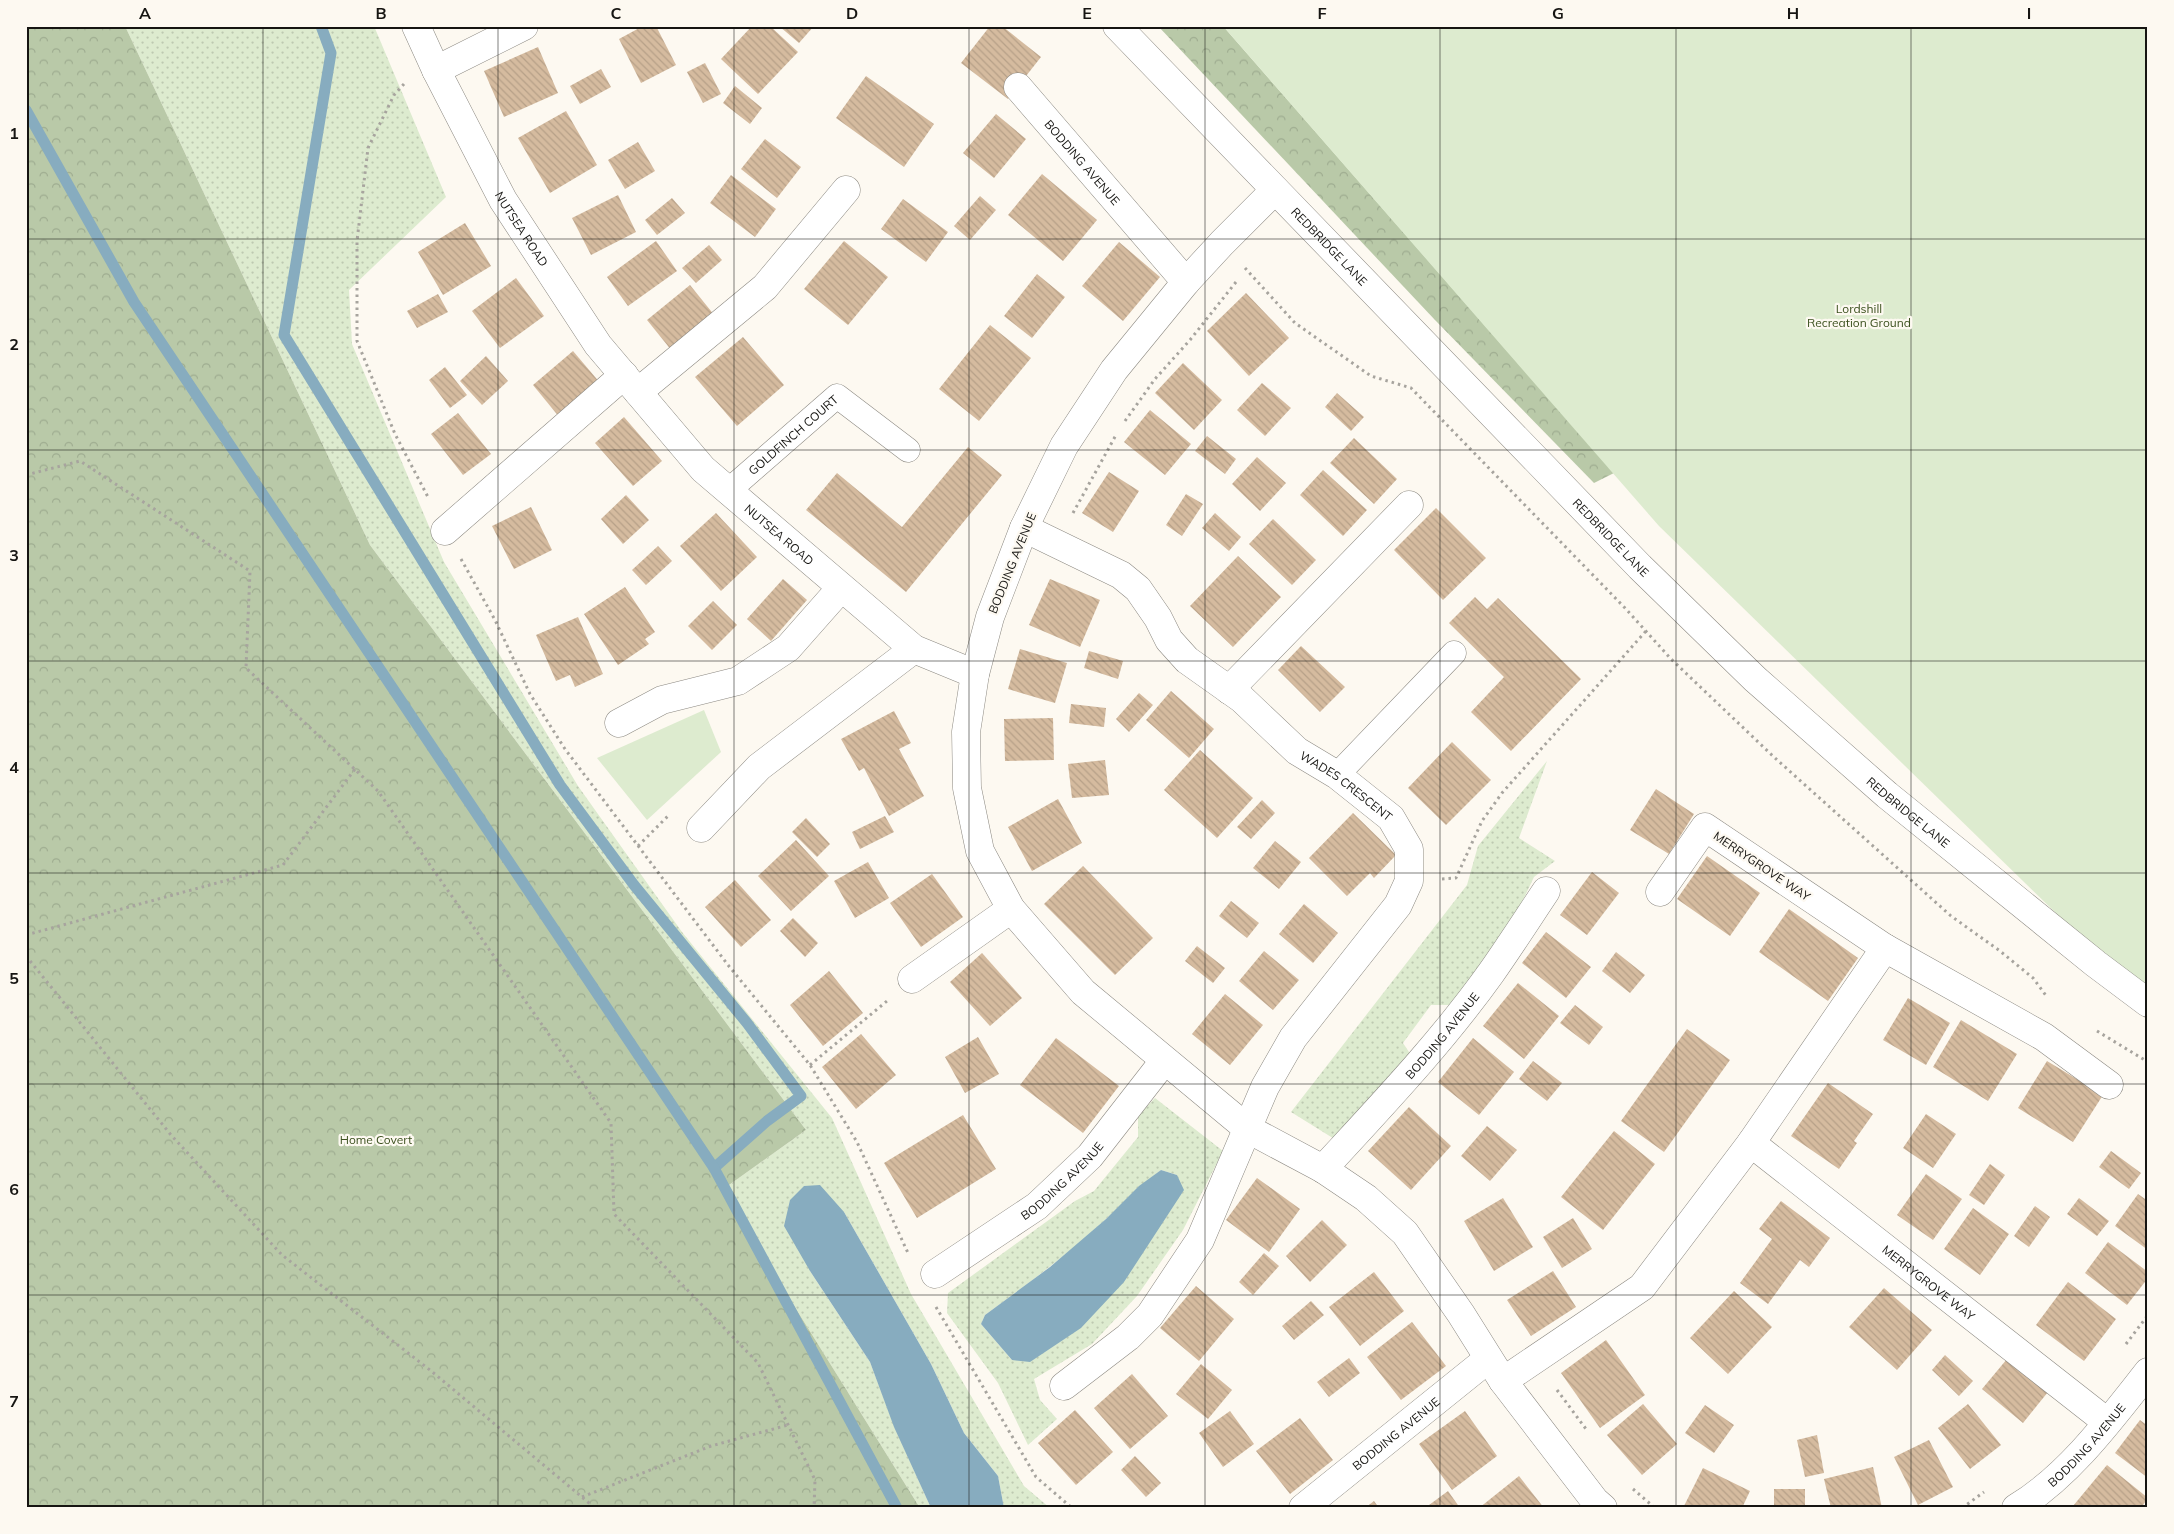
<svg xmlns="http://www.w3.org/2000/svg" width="2174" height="1534" viewBox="0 0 2174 1534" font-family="Mulish,sans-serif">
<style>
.grass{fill:url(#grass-dots);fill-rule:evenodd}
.forest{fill:url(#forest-crowns)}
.green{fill:#ddebcf}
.water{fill:#87acbf}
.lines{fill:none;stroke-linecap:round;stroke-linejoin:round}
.stream{stroke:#87acbf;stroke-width:11}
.building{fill:url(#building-back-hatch)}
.lane-casing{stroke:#8c8982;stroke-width:25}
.street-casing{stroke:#8c8982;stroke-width:29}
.path{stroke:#a7a49e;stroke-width:3;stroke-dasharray:2.5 4;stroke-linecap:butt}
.lane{stroke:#fff;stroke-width:24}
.street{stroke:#fff;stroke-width:28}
.grid{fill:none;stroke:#161512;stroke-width:1;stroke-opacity:0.55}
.labels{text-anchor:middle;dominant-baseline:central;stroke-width:4.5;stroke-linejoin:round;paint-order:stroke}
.street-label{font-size:12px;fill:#161512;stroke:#fdf9f1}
.park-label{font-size:12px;fill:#3b501e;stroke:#fdf9f1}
.neatline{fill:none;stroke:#161512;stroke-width:2}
.grid-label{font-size:16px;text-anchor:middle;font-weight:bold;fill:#161512}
</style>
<defs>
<pattern id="grass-dots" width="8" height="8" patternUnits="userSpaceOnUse" patternTransform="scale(1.25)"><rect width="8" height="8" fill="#ddebcf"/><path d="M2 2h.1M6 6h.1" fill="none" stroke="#bdc9b1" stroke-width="1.8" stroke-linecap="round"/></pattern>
<pattern id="forest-crowns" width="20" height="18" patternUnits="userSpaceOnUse" patternTransform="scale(1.25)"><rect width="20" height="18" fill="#b9c9a8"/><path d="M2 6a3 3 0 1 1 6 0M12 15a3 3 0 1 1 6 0" fill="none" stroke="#9eac90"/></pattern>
<pattern id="building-back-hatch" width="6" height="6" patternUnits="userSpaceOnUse" patternTransform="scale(1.25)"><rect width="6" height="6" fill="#d5bb9f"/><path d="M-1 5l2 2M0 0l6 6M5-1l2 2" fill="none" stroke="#b6a088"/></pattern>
</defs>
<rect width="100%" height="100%" fill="#fdf9f1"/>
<!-- grass -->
<g class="grass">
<polygon points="125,26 374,26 446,197 349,290 352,344 444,562 578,786 682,932 832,1118 911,1294 1024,1486 1050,1508 1004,1508 998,1476 964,1433 931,1364 844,1212 810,1271 870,1362 895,1428 931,1508 920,1508 722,1190 806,1130 370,545"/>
<polygon points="1547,761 1519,838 1555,861 1534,877 1502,944 1453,1005 1431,1005 1403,1043 1411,1055 1336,1140 1291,1112 1467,885 1478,846"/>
<path d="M1155,1098L1223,1151L1183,1230L1137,1296L1092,1344L1034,1379L1040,1400L1057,1419L1028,1445L998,1383L947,1313L948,1293L1075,1201L1094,1191L1138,1137V1116ZM1161,1170L1177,1175L1012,1360L981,1324L985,1315C1027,1284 1069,1254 1106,1219C1125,1202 1141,1185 1161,1170Z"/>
</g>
<!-- forest -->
<g class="forest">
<polygon points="26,26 125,26 370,545 806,1130 722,1190 920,1508 26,1508"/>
<polygon points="1158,26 1223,26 1614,473 1594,483 1435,320"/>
</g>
<!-- green -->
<g class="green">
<polygon points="1223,26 2148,26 2148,1003 1659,526"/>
<polygon points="704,710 721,752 647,820 597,758"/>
</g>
<!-- water -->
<g class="water">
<polygon points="1161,1170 1177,1175 1184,1190 1124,1282 1081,1328 1030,1362 1012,1360 981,1324 985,1315 1050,1267 1106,1219 1139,1186"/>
<polygon points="820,1185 844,1212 931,1364 964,1433 998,1476 1004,1508 931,1508 894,1427 870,1362 810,1271 784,1226 790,1200 804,1186"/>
</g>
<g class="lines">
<!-- stream -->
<g class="stream">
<polyline points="321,26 331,53 284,335 560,785 634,885 747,1023 801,1096 767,1121 714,1168"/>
<polyline points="26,110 134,302 714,1168 897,1508"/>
</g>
</g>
<!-- building -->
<g class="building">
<polygon points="643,26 656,26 676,65 641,83 619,39"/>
<polygon points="752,26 770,26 798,52 758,94 721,59"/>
<polygon points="779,26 814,26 799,43"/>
<polygon points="990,26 1002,26 1041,57 1008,99 961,63"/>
<polygon points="538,47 558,93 504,117 484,71"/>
<polygon points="705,63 721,94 703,103 687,72"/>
<polygon points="601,69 611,87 580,104 570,86"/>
<polygon points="866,76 934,124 904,167 836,118"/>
<polygon points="735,86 762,108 750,124 723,103"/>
<polygon points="566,111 597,165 550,193 518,138"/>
<polygon points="996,114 1026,139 994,178 963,153"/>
<polygon points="765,139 801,167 777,198 741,169"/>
<polygon points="638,142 655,171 625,189 608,160"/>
<polygon points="1042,174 1097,220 1063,261 1008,215"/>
<polygon points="731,175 776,209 755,237 710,203"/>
<polygon points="618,195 636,232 591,255 572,218"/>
<polygon points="980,196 996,210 970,240 954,226"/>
<polygon points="672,198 685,213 657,235 645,220"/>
<polygon points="903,199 948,232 926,262 881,229"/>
<polygon points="465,223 491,266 443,295 418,252"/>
<polygon points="656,241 677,271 628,306 607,277"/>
<polygon points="844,241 888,277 848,325 804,289"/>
<polygon points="1119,242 1160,277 1123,321 1082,286"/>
<polygon points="709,245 722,260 696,283 682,268"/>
<polygon points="1037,274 1065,297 1032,338 1004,316"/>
<polygon points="516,278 544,316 500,348 472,311"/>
<polygon points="690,285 715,316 672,351 647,320"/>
<polygon points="1246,293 1289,338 1249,376 1207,331"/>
<polygon points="438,294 448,312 417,328 407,311"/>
<polygon points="990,325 1031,358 979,421 939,389"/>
<polygon points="743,337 784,385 737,426 695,377"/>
<polygon points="573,351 601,384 560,418 533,385"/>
<polygon points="486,356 508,381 482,405 460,381"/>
<polygon points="1183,363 1222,400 1194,430 1155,393"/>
<polygon points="445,367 467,395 450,408 429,380"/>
<polygon points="1262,383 1291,408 1265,436 1237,410"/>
<polygon points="1337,393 1364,417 1351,431 1325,407"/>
<polygon points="1150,410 1191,444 1165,475 1124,442"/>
<polygon points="458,413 491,454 463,475 431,434"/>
<polygon points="624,417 662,461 633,486 595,443"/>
<polygon points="1207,436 1236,459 1225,474 1195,451"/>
<polygon points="1354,438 1397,479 1374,504 1330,463"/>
<polygon points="968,447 1002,475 906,592 806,510 837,473 902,527"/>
<polygon points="1257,457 1286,483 1260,511 1232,484"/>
<polygon points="1323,470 1367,510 1343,536 1300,495"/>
<polygon points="1109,472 1139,491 1113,532 1082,513"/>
<polygon points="1186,494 1203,504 1182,536 1166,525"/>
<polygon points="626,495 649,520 623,544 601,519"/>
<polygon points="531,507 552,550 514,569 492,526"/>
<polygon points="1436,508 1486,558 1443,600 1394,550"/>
<polygon points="716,513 757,557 721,591 680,546"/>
<polygon points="1215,513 1241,537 1229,551 1202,528"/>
<polygon points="1273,519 1316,560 1292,585 1249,544"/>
<polygon points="658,546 672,561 646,585 632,570"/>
<polygon points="1238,556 1281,597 1233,647 1190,606"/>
<polygon points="783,579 807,600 771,641 747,619"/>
<polygon points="1050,579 1100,600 1080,647 1029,625"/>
<polygon points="625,587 655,632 645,639 649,644 618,665 584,614"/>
<polygon points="1475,597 1487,609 1498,598 1581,679 1511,751 1471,712 1504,677 1449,623"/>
<polygon points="713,601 737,625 712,650 688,626"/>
<polygon points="578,617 603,674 575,687 570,675 556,681 536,635"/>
<polygon points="1301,646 1345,687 1320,712 1278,670"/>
<polygon points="1020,649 1067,663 1055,703 1008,689"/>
<polygon points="1089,651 1123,661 1118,679 1084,668"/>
<polygon points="1171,691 1214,729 1189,758 1146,720"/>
<polygon points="1139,693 1153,705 1129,732 1116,719"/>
<polygon points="1071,704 1106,708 1104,727 1069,723"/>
<polygon points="894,711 911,743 899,749 924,796 889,816 864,768 859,771 841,739"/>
<polygon points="1053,718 1054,760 1005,761 1004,719"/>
<polygon points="1452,742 1491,780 1446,825 1408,788"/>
<polygon points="1200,750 1253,798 1217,838 1164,790"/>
<polygon points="1105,760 1109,795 1072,798 1068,764"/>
<polygon points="1656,789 1694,814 1669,854 1630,830"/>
<polygon points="1058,799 1082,843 1032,871 1008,827"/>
<polygon points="1262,800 1275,813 1251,839 1237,827"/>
<polygon points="1353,813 1396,855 1374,878 1370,873 1347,896 1309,858"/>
<polygon points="885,816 894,832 860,849 852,832"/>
<polygon points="806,818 830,844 817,857 792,832"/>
<polygon points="796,840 829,876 791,911 758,876"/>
<polygon points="1275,841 1301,862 1279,889 1253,868"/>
<polygon points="1707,856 1760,893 1730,936 1677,899"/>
<polygon points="868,862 889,898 855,918 834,881"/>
<polygon points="1083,866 1153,938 1115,975 1044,904"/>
<polygon points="1592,872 1619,893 1587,935 1560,915"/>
<polygon points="932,874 963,917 921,947 890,903"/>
<polygon points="735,880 771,920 741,947 705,907"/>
<polygon points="1231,901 1259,923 1247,938 1219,916"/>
<polygon points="1304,904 1338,933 1313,963 1279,934"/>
<polygon points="1789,909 1858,958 1828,1001 1759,952"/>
<polygon points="793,918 818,943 805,957 780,931"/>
<polygon points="1546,932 1591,967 1566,998 1522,963"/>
<polygon points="1197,946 1225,968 1213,983 1185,961"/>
<polygon points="1264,951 1299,980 1273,1010 1239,981"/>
<polygon points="1616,952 1645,975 1630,993 1602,971"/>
<polygon points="982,953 1022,998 990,1026 950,982"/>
<polygon points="829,971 863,1013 823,1046 790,1005"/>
<polygon points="1518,983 1559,1016 1524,1059 1483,1026"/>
<polygon points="1225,994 1263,1025 1230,1065 1192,1034"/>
<polygon points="1908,998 1950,1023 1926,1065 1883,1040"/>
<polygon points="1575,1005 1603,1027 1589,1045 1560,1023"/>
<polygon points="1961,1020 2017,1054 1988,1101 1933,1067"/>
<polygon points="1687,1029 1730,1060 1664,1152 1621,1121"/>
<polygon points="861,1034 896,1075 856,1109 822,1067"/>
<polygon points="978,1037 999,1074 965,1093 945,1057"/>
<polygon points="1056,1038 1119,1086 1083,1133 1020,1085"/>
<polygon points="1473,1038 1514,1072 1479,1115 1438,1082"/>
<polygon points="1533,1061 1562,1083 1547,1101 1519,1079"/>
<polygon points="2047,1061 2103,1095 2073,1142 2018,1108"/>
<polygon points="1828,1083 1873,1114 1854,1141 1857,1143 1839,1169 1791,1136"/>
<polygon points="1409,1107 1451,1146 1411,1190 1368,1151"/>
<polygon points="1926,1114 1956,1134 1933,1168 1903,1148"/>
<polygon points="963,1115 996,1169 917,1218 884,1163"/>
<polygon points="1487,1126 1517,1150 1490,1181 1461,1156"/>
<polygon points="1614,1131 1655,1164 1603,1230 1561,1197"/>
<polygon points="2111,1151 2141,1173 2129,1189 2099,1167"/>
<polygon points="1990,1164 2005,1175 1984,1205 1969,1195"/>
<polygon points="1926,1174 1962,1199 1933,1240 1897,1215"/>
<polygon points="1257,1178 1300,1209 1269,1252 1226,1220"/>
<polygon points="2138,1194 2148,1201 2148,1250 2115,1226"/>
<polygon points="1503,1198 1533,1247 1494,1271 1464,1221"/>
<polygon points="2079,1198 2109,1221 2097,1236 2067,1214"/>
<polygon points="1781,1201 1830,1238 1809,1267 1800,1260 1768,1304 1740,1283 1772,1239 1759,1229"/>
<polygon points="2035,1206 2050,1217 2029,1247 2014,1236"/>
<polygon points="1973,1208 2009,1234 1980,1275 1944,1249"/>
<polygon points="1573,1218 1592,1249 1562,1268 1543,1237"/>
<polygon points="1322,1220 1347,1245 1310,1282 1286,1256"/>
<polygon points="2108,1242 2148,1272 2148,1278 2127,1305 2085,1273"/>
<polygon points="1264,1253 1279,1266 1253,1295 1239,1282"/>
<polygon points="1553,1271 1576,1307 1531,1336 1507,1300"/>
<polygon points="1374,1272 1404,1311 1360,1346 1329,1307"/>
<polygon points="2068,1282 2116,1319 2084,1361 2036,1325"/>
<polygon points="1196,1286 1234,1319 1199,1361 1160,1328"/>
<polygon points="1884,1288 1932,1330 1897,1370 1849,1327"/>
<polygon points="1734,1291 1772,1327 1728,1374 1690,1338"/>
<polygon points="1311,1301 1324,1315 1294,1340 1282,1326"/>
<polygon points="1412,1322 1446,1366 1401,1400 1367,1357"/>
<polygon points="1606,1340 1645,1395 1600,1428 1561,1373"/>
<polygon points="1945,1355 1973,1381 1959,1396 1932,1370"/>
<polygon points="1349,1358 1360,1373 1329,1397 1317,1382"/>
<polygon points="2007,1359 2048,1392 2023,1423 1982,1389"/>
<polygon points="1201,1364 1232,1390 1208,1419 1176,1394"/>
<polygon points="1132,1374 1168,1416 1130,1449 1094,1408"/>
<polygon points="1643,1404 1677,1444 1642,1475 1607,1435"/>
<polygon points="1968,1404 2001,1445 1970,1469 1938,1428"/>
<polygon points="1705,1405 1734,1425 1714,1453 1685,1433"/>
<polygon points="1075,1410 1113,1452 1076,1485 1038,1443"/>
<polygon points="1230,1411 1254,1444 1223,1467 1199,1433"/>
<polygon points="1465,1411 1497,1456 1452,1490 1419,1444"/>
<polygon points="1300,1418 1333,1460 1290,1494 1256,1451"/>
<polygon points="2140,1420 2148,1426 2148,1478 2115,1453"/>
<polygon points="1817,1435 1824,1473 1805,1477 1797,1440"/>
<polygon points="1929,1440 1953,1487 1918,1505 1894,1457"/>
<polygon points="1135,1456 1161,1483 1146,1497 1121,1470"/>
<polygon points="2107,1465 2148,1498 2141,1508 2073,1506"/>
<polygon points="1873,1467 1882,1508 1831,1508 1824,1479"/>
<polygon points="1703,1468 1750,1491 1742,1508 1683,1508"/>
<polygon points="1519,1476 1544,1508 1479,1508"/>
<rect x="1774" y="1489" width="31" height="19"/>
<polygon points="1448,1491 1460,1508 1425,1508"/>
<polygon points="1374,1501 1379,1508 1365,1508"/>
</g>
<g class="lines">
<defs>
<g id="lane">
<path id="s1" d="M728,491L837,396L908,450"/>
<polyline points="1337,775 1454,653"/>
</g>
<g id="street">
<path id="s2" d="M416,26L436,70L503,200L598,345L703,469L914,649L975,674"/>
<path id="s3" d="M1117,26L1640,567L1755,679L1887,795L2096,964L2148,1003"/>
<polyline points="436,70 524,26"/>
<path id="s4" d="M1018,87L1186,282"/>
<polyline points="1275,190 1222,243 1186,282 1114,370 1064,446 1024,528 990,617 975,674 966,732 967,788 980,851 1011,909 1083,992 1248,1129 1323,1169 1366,1198 1405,1233 1461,1314 1503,1381 1595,1501 1603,1508"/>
<polyline points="638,392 765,287 846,190"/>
<path id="s5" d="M1024,528L1121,575L1138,589L1158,618L1169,640L1187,660L1242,699L1297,751L1337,775L1391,818L1409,849V881L1398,905L1293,1038L1265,1087L1200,1240L1150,1315L1128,1337L1064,1386"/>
<polyline points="445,531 624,375"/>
<polyline points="1229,690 1409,505"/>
<polyline points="619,723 662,700 738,681 788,648 841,588"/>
<polyline points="701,828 759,767 914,649"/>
<polyline points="1885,948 2044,1037 2109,1085"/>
<polyline points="912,979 1011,909"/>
<path id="s6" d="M1751,1143L2107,1422"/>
<path id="s7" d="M1323,1169C1381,1106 1441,1043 1491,973C1510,946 1528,918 1546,891"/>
<path id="s8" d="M935,1274L1037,1206L1090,1156L1164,1061"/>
<polyline points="1503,1381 1642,1287 1751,1143 1885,948 1705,827 1660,892"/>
<path id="s9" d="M1303,1508L1488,1359"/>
<path id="s10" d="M2016,1508C2068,1477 2111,1419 2148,1372"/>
</g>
</defs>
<!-- lane casing -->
<use href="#lane" class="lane-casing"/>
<!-- street casing -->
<use href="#street" class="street-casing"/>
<!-- path -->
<g class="path">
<polyline points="404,84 394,95 368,148 357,241 357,341 395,434 429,499"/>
<polyline points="1245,268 1295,323 1371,376 1411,388 1625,608 1671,659 1775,758 1951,916 2000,951 2033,978 2047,997"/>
<polyline points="1125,421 1155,379 1190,340 1236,282"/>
<polyline points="26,475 80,461 250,571 246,668 378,791 611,1123 614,1214 758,1363 815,1480 814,1508"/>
<polyline points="1073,513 1116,435"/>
<polyline points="461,559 495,620 530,694 565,749 728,965 810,1065 857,1142 908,1253"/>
<polyline points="638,846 669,815"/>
<polyline points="1442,879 1456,878 1482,821 1502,793 1646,631"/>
<polyline points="26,935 283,865 355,769"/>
<polyline points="26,956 171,1135 282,1255 430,1370 595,1508"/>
<polyline points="2097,1031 2148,1062"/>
<polyline points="810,1065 887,1001"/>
<polyline points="936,1307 1036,1477 1072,1508"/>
<polyline points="2126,1344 2148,1315"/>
<polyline points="1557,1390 1586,1429"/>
<polyline points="1633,1489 1655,1508"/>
<polyline points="582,1497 711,1446 788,1425"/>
<polyline points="1962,1508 1984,1492"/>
</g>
<!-- lane -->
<use href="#lane" class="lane"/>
<!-- street -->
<use href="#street" class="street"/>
</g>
<!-- grid -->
<path class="grid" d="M263,26V1508M498,26V1508M734,26V1508M969,26V1508M1205,26V1508M1440,26V1508M1676,26V1508M1911,26V1508M26,239H2148M26,450H2148M26,661H2148M26,873H2148M26,1084H2148M26,1295H2148"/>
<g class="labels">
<!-- street labels -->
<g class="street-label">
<text stroke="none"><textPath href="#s4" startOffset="99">BODDING AVENUE</textPath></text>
<text stroke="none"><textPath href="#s2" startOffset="229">NUTSEA ROAD</textPath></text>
<text stroke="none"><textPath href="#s3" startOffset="306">REDBRIDGE LANE</textPath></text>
<text stroke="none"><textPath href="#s1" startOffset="86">GOLDFINCH COURT</textPath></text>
<text stroke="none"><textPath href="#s2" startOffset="631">NUTSEA ROAD</textPath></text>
<text stroke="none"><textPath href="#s3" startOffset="711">REDBRIDGE LANE</textPath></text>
<text transform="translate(1012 563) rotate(-68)">BODDING AVENUE</text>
<text stroke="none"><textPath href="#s5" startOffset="420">WADES CRESCENT</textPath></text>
<text stroke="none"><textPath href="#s3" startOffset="1116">REDBRIDGE LANE</textPath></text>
<text transform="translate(1762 866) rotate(34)">MERRYGROVE WAY</text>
<text stroke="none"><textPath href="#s7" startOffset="179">BODDING AVENUE</textPath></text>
<text stroke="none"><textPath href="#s8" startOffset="158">BODDING AVENUE</textPath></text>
<text stroke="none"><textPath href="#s6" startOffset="226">MERRYGROVE WAY</textPath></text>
<text stroke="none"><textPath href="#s9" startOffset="119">BODDING AVENUE</textPath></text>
<text stroke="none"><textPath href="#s10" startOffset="95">BODDING AVENUE</textPath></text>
</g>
<!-- park labels -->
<g class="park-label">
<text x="1859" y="308">Lordshill<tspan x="1859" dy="14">Recreation Ground</tspan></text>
<text x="376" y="1139">Home Covert</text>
</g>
</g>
<!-- border -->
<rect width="2174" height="1534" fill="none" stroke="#fdf9f1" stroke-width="55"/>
<rect x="28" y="28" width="2118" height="1478" class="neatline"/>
<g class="grid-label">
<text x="145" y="19">A</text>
<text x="381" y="19">B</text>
<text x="616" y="19">C</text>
<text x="852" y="19">D</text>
<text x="1087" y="19">E</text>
<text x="1322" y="19">F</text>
<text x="1558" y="19">G</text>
<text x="1793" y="19">H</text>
<text x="2029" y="19">I</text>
<text x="14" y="139">1</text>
<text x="14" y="350">2</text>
<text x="14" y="561">3</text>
<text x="14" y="773">4</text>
<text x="14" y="984">5</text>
<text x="14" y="1195">6</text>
<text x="14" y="1407">7</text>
</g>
</svg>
